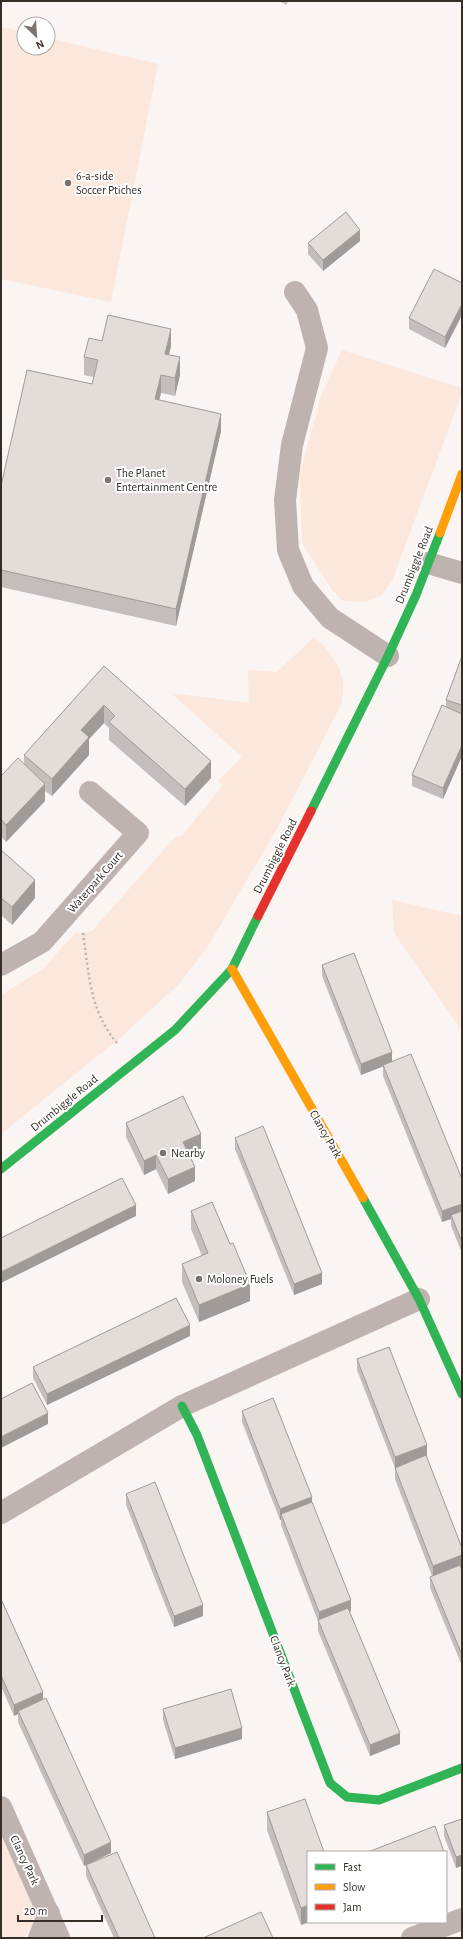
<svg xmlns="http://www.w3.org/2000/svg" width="463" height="1939" viewBox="0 0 463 1939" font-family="'Alegreya Sans',sans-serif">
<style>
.green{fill:#fce7dd}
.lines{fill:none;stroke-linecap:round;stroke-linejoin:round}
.path{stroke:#bab3af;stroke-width:2.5;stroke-dasharray:2 3;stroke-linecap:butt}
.street{stroke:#beb3af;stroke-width:22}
.fast{stroke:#30b455;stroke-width:9}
.slow{stroke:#ff9f0a;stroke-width:9}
.jam{stroke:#e5322d;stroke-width:9}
.wall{fill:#c4bdbb}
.shaded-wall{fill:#a09a98}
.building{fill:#e4dcd9;stroke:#a09a98}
.poi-dot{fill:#7b736e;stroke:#fff;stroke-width:1.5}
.labels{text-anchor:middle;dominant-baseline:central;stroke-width:4;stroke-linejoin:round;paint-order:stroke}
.poi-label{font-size:12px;fill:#372d27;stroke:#fff;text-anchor:start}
.street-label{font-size:12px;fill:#372d27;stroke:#fff}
</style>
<rect width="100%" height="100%" fill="#faf4f2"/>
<!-- green -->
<g class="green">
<polygon points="1,27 24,32 24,48 48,48 48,38 158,64 111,302 1,279"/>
<polygon points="342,350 462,388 462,393 392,581 381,596 366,602 343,601 333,591 302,543 300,473 321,396"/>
<path d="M314,637C327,647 341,665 343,682C344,689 342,698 341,705L278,827L207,948L178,985L121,1037L1,1134V995L43,969L75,933L91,932L175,837L182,836L223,785L218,781L242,757L171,693L249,703L248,670L277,672Z"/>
<polygon points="392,900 462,916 462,1031 394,933"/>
<polygon points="1,1834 32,1900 36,1921 23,1938 1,1938"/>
</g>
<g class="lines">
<!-- path -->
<path class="path" d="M83,933C89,973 89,1010 117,1043"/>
<!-- street -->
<g class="street">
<polyline points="295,292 307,310 317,348 292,445 285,500 288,550 303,586 330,618 388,656"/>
<polyline points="428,563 462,573"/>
<polyline points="1,965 42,942 138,833 90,792"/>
<polyline points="1,1513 182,1406 419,1299"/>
<polyline points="1,1807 59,1938"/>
<polyline points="39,1938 49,1913"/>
<polyline points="412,1938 462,1919"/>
</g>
<!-- fast -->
<g class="fast">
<polyline points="311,811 388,656 416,595 440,533"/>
<polyline points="1,1169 175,1030 232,969 258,916"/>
<polyline points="363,1198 419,1299 462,1394"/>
<polyline points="182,1406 197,1435 330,1783 347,1797 379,1800 462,1768"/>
</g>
<!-- slow -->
<g class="slow">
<polyline points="440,533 462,474"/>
<polyline points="232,969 363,1198"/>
</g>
<!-- jam -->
<polyline class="jam" points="258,916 311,811"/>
</g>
<!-- wall -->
<g class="wall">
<polygon points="280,1 288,1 286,5"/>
<polygon points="360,241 323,271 308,254 308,243"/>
<polygon points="462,283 462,315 445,348 409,329 409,318"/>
<polygon points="102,341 171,346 169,355 180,375 175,396 161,393 159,400 221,431 176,626 1,587 1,486 92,384 94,377 84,375 84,357"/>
<polygon points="462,656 462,756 443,799 412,786 412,775 446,707 446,700"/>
<polygon points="104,666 211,778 185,806 109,740 109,728 104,723 89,739 89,755 52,796 45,791 45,801 6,842 1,836 1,776 24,763 24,755"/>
<polygon points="1,850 35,898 12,925 1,915"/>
<polygon points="322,965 392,1062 462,1179 462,1253 451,1226 451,1219 442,1222 383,1076 383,1066 361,1075 322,976"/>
<polygon points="126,1123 201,1149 189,1154 195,1181 168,1194 156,1169 144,1175 126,1137"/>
<polygon points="235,1138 322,1284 294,1295 235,1149"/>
<polygon points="191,1211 230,1244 250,1301 199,1322 182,1282 182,1264 202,1256 191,1229"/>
<polygon points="190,1336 47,1405 33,1378 33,1367"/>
<polygon points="357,1359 427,1456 426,1456 462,1548 462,1566 460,1567 462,1571 462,1666 430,1588 430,1577 432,1576 395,1479 395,1468 357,1370"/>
<polygon points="242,1411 312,1502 351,1611 349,1612 400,1744 370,1756 318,1631 318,1621 281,1525 281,1520 280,1520 242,1422"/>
<polygon points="126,1494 203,1616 174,1627 126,1505"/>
<polygon points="1,1599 43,1699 111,1853 84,1866 18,1722 18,1714 14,1716 1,1686"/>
<polygon points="163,1709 242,1739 175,1759 163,1720"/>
<polygon points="267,1812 308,1922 309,1922 301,1925 267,1830"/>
<polygon points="462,1819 456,1868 444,1836 444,1825"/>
<polygon points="86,1865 155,1938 114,1938 86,1876"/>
</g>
<!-- shaded-wall -->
<g class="shaded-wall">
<polygon points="360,230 360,241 323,271 323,260"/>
<polygon points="462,304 462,315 445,348 445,337"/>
<polygon points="171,329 171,346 165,371 165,354"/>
<polygon points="180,357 180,375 175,396 175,378"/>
<polygon points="161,375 161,393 155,416 155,399"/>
<polygon points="221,414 221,431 176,626 176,609"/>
<polygon points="104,705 104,723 89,739 89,755 52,796 52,779 81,730"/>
<polygon points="462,745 462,756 443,799 443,788"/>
<polygon points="211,761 211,778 185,806 185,789"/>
<polygon points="45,784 45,801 6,842 6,825"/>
<polygon points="35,880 35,898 12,925 12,907"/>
<polygon points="392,1052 392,1063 361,1075 361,1064"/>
<polygon points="201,1134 201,1149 183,1157 183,1142"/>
<polygon points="156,1155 156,1169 144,1175 144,1161"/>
<polygon points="195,1167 195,1181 168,1194 168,1179"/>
<polygon points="462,1204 462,1215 451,1215 451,1219 442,1222 442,1211"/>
<polygon points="136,1205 136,1216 1,1283 1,1272"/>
<polygon points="322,1273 322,1284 294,1295 294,1284"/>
<polygon points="250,1284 250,1301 199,1322 199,1305"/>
<polygon points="190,1325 190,1336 47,1405 47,1394"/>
<polygon points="48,1413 48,1424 1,1448 1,1437"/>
<polygon points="427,1445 427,1456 395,1468 395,1457"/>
<polygon points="312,1497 312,1508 281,1514 281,1520 280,1520 280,1509"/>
<polygon points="462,1555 462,1566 433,1577 433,1566"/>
<polygon points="351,1600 351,1611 319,1623 319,1612"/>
<polygon points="203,1605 203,1616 174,1627 174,1616"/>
<polygon points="43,1692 43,1703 18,1711 18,1714 14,1716 14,1705"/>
<polygon points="242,1728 242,1739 175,1759 175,1748"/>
<polygon points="400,1733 400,1744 370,1756 370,1745"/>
<polygon points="111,1842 111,1853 84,1866 84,1855"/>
<polygon points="462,1855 462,1866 456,1868 456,1857"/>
<rect x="446" y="1858" width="1" height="11"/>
<polygon points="308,1905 308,1922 309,1922 301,1925 301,1908"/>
</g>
<!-- building -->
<g class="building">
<polygon points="346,212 360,230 323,260 308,243"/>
<polygon points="434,269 462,283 462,304 445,337 409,318"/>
<polygon points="108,315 171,329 165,354 180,357 175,378 161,375 155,399 221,414 176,609 1,570 1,486 27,370 92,384 98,360 84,357 89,338 102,341"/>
<polygon points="462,656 462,705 446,700"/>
<polygon points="104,666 211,761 185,789 109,722 115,716 104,705 81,730 89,737 52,779 24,755"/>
<polygon points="442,705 462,714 462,745 443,788 412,775"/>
<polygon points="18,758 45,784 6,825 1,819 1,776"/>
<polygon points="1,850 35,880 12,907 1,898"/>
<polygon points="354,953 392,1052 361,1064 322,965"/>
<polygon points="411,1054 462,1179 462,1204 442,1211 383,1065"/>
<polygon points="183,1096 201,1134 183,1142 195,1167 168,1179 156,1155 144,1161 126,1123"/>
<polygon points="263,1126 322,1273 294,1284 235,1138"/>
<polygon points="122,1178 136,1205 1,1272 1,1238"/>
<polygon points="212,1202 230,1244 233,1243 250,1284 199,1305 182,1264 208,1253 191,1211"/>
<polygon points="462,1211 462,1242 451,1215"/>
<polygon points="176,1298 190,1325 47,1394 33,1367"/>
<polygon points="389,1347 427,1445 395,1457 357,1359"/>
<polygon points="32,1383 48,1413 1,1437 1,1399"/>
<polygon points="273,1398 312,1497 280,1509 242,1411"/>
<polygon points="426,1455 462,1548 462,1555 433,1566 395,1468"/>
<polygon points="155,1482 203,1605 174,1616 126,1494"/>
<polygon points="312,1502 351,1600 319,1612 281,1514"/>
<polygon points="460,1565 462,1571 462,1655 430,1577"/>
<polygon points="1,1599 43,1692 14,1705 1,1675"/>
<polygon points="348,1608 400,1733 370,1745 318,1620"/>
<polygon points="231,1689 242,1728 175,1748 163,1709"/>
<polygon points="46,1698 111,1842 84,1855 18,1711"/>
<polygon points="305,1799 324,1852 308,1852 308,1905 301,1908 267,1812"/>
<polygon points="462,1819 462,1855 456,1857 444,1825"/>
<polygon points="435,1826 444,1852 368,1852"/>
<polygon points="117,1852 155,1938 119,1938 86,1865"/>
<polygon points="261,1912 273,1938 203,1938"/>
</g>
<!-- markers -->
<g class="poi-dot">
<circle cx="68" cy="183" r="4"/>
<circle cx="108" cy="480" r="4"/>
<circle cx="163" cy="1153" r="4"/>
<circle cx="199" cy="1279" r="4"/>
</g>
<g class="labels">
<!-- poi labels -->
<g class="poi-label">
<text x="76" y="176">6-a-side<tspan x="76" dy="14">Soccer Ptiches</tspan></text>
<text x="116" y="473">The Planet<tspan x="116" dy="14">Entertainment Centre</tspan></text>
<text x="171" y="1153">Nearby</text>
<text x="207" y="1279">Moloney Fuels</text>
</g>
<!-- street labels -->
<g class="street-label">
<text transform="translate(414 565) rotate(-68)">Drumbiggle Road</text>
<text transform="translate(275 856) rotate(-63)">Drumbiggle Road</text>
<text transform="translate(95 882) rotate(-49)">Waterpark Court</text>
<text transform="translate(64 1103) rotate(-39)">Drumbiggle Road</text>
<text transform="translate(326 1134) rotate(60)">Clancy Park</text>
<text transform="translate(283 1661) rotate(69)">Clancy Park</text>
<text transform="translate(25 1860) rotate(65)">Clancy Park</text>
</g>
</g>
<!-- border -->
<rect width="463" height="1939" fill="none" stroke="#372d27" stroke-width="4"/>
<!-- legend -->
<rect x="307" y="1851" width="140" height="72" fill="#ffffff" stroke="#afaba9"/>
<rect x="315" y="1864" width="20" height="6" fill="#30b455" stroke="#afaba9"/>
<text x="343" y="1871" font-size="12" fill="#372d27">Fast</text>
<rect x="315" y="1884" width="20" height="6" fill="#ff9f0a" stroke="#afaba9"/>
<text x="343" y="1891" font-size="12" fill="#372d27">Slow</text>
<rect x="315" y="1904" width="20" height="6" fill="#e5322d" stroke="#afaba9"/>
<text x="343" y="1911" font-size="12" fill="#372d27">Jam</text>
<!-- north arrow -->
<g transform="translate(36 36) rotate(155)"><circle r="19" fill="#ffffff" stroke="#afaba9"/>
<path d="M0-3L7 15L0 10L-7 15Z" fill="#7b736e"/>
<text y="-6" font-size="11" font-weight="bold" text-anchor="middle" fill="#372d27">N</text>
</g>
<!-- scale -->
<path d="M18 1915v6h84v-6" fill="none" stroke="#372d27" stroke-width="2"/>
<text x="24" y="1915" font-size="12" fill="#372d27" stroke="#ffffff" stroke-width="3" paint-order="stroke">20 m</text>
</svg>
